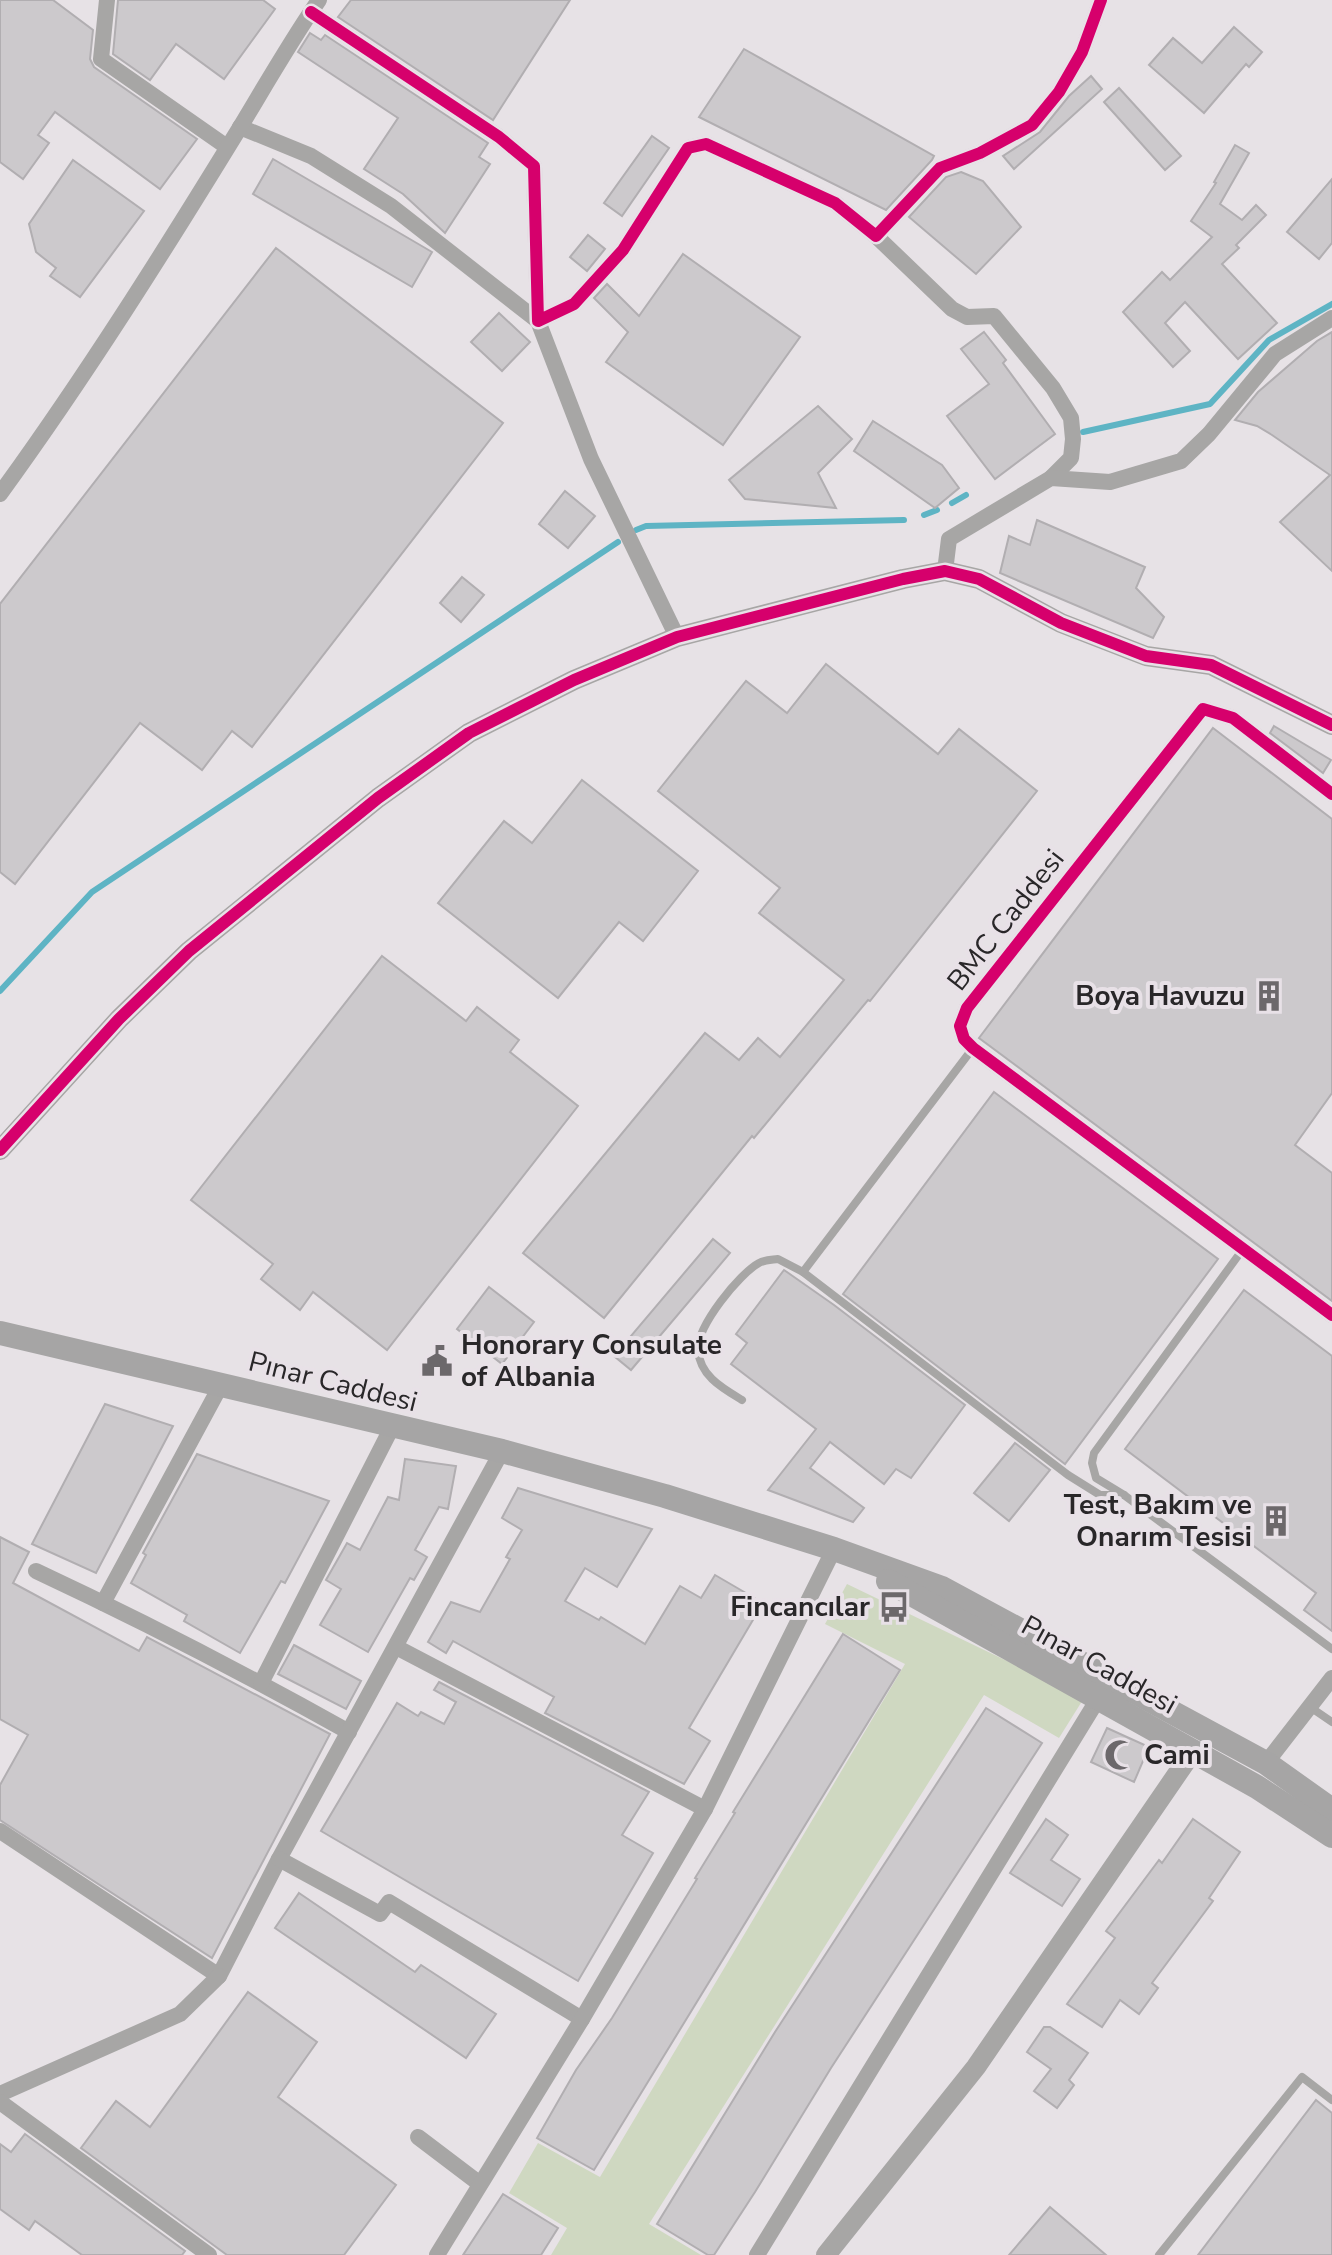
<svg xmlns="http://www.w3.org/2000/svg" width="1332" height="2255" viewBox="0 0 1332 2255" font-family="'Nunito Sans',sans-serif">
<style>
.green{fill:#cfd8c1}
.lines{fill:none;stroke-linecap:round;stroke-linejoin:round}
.stream{stroke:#5eb4c4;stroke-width:6}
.building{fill:#ccc9cc;stroke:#b1aeb1;stroke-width:2}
.service{stroke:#a7a6a5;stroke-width:8}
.minor{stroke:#a7a6a5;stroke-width:16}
.tertiary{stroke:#a7a6a5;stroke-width:20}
.secondary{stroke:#a6a5a5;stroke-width:24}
.cycleway-casing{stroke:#e8e1e7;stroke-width:17}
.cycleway{stroke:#d6006c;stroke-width:12}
.labels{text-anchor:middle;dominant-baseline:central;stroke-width:8;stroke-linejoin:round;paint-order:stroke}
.street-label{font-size:28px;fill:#292729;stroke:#e8e1e7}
.poi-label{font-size:28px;font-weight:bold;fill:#292729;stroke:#e8e1e7;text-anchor:end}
</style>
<rect width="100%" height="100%" fill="#e7e2e6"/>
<!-- green -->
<polygon class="green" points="847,1584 1084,1698 1059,1738 984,1695 649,2224 701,2255 551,2255 567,2228 509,2193 538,2143 600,2177 905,1664 825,1624"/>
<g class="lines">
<!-- stream -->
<g class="stream">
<polyline points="1083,432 1210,404 1269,340 1332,304"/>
<polyline points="952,503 966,495"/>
<polyline points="924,515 937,510"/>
<polyline points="636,530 646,526 904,520"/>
<polyline points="0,991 92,892 618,542"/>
</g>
</g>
<!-- building -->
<g class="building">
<polygon points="0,0 53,0 93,30 90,59 94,67 197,139 160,189 55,112 38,135 49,143 23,179 0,162"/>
<polygon points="118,0 263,0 275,9 224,79 176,44 150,80 113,54"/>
<polygon points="351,0 570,0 493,120 338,17"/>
<polygon points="1234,27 1262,52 1249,67 1246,64 1204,113 1149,65 1173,38 1202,63"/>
<polygon points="310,33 321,40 325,35 488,143 479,157 490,164 445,233 403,194 364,169 398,118 298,52"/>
<polygon points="744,49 934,156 932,160 886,210 699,117"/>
<polygon points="1091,76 1102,89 1014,169 1003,156 1040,132 1069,96"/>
<polygon points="1119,88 1181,156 1165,170 1104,102"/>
<polygon points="652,136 669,148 622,216 604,203"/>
<polygon points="1235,145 1249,153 1220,204 1242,220 1256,205 1266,215 1236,245 1239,248 1222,264 1277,323 1238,359 1185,302 1165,323 1190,351 1173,367 1123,312 1162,272 1170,280 1212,237 1191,221 1216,183 1214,182"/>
<polygon points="273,159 432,252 412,287 253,194"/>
<polygon points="73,160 144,211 80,297 50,276 56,268 36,252 29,224"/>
<polygon points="961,172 983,181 1021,227 976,274 909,217 946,177"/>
<polygon points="1332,179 1332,243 1319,259 1287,232"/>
<polygon points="588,235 605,249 587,271 570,257"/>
<polygon points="276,248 503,423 252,747 232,731 202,770 140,723 15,884 0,872 0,604"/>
<polygon points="683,254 800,337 723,445 606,362 628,332 594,298 607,284 639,316"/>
<polygon points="499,313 530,342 502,371 471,342"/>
<polygon points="984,332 1006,360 1003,363 1055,434 995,479 947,416 989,384 961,349"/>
<polygon points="1332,332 1332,571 1280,522 1330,475 1272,435 1257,426 1235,420 1258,392 1317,341"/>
<polygon points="818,406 852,439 818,473 836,508 745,499 729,480"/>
<polygon points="873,421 942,465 959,488 935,508 854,451"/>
<polygon points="565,491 595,516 568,548 539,524"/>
<polygon points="1037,520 1145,567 1136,588 1164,617 1153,638 1000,573 1009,536 1030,545"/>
<polygon points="462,577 484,595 461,622 440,603"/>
<polygon points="826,664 938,754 959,729 1037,791 870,1001 868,1000 754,1138 752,1136 604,1318 523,1253 705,1033 739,1060 758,1038 780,1057 844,980 759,913 780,888 658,791 746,681 787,713"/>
<polygon points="1274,726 1331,760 1323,773 1270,733"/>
<polygon points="1213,728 1332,819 1332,1093 1295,1145 1332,1173 1332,1301 979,1038"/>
<polygon points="582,780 698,871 643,941 619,922 558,998 438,903 504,821 532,843"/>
<polygon points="382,956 466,1021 477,1007 519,1040 510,1052 578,1106 387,1350 313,1292 300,1310 261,1279 273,1264 191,1200"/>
<polygon points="994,1092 1218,1259 1065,1464 843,1294"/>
<polygon points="713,1239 730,1253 631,1370 614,1356"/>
<polygon points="784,1270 834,1305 965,1405 911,1478 896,1469 884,1484 830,1442 810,1468 864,1508 853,1522 768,1490 816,1429 731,1364 747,1343 736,1334"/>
<polygon points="489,1287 534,1322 502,1364 457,1329"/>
<polygon points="1244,1290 1332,1356 1332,1631 1304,1610 1316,1593 1125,1449"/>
<polygon points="105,1404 173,1426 96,1573 32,1544"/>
<polygon points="1015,1443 1050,1470 1009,1521 974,1493"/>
<polygon points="197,1454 329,1501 285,1583 281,1581 240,1653 184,1621 187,1615 131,1583 146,1555 143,1553"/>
<polygon points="405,1459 456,1466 448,1509 439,1507 415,1550 427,1557 414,1580 410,1578 368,1652 320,1625 341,1589 326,1580 347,1543 360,1550 388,1497 399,1500"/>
<polygon points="518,1488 652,1529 617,1587 585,1568 565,1601 599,1620 601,1617 645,1644 680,1586 701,1598 715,1575 763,1603 689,1728 710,1741 684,1784 545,1713 554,1697 453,1641 446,1653 428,1642 451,1602 480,1612 510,1559 506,1557 522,1530 502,1518"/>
<polygon points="0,1537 29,1552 13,1583 139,1651 147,1637 330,1734 212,1958 0,1820 0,1785 28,1735 0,1719"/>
<polygon points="843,1634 900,1670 594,2170 537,2138 576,2070 612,2018 697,1879 695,1878 735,1813 733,1812"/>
<polygon points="294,1645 361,1681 346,1709 278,1674"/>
<polygon points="439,1682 649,1792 622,1835 653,1853 578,1981 321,1831 397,1703 418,1716 421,1712 444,1724 456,1702 434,1690"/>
<polygon points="986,1708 1042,1743 831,2068 755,2192 714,2255 708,2255 657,2224 775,2032"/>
<polygon points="1107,1728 1149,1747 1134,1782 1091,1762"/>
<polygon points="1046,1819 1068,1835 1051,1860 1080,1879 1062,1906 1010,1873"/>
<polygon points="1193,1819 1240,1852 1209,1898 1213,1901 1152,1983 1158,1988 1139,2014 1120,2000 1102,2027 1067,2004 1115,1938 1106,1931 1159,1860 1162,1863"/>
<polygon points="299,1893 415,1972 421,1965 496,2014 466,2058 275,1928"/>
<polygon points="248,1992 317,2042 278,2097 396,2185 344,2255 227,2255 81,2148 116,2101 150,2127"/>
<polygon points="1044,2027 1050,2027 1088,2053 1069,2080 1074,2085 1057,2108 1034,2091 1051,2069 1027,2052"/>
<polygon points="1316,2100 1332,2113 1332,2255 1198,2255"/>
<polygon points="25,2134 185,2251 182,2255 82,2255 35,2221 29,2230 0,2209 0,2144 11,2152"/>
<polygon points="503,2194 558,2228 541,2255 463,2255"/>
<polygon points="1050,2207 1106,2255 1009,2255"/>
</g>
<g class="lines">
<!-- service -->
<g class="service">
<polyline points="1243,1249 1094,1453 1092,1463 1096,1478 1124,1495 1332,1649"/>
<polyline points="803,1272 973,1048"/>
<path d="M742,1400C722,1388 700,1376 698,1350C697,1326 739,1274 759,1263C765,1260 771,1260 778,1259L803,1272L1068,1475L1100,1495H1124"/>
<polyline points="1310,1707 1332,1722"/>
<polyline points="1159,2255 1302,2077 1332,2100"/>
</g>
<!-- minor -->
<g class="minor">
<polyline points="107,0 101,59 227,147"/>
<polyline points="311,12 499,137 534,166 538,321 574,304 623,250 688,148 706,144 835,203 876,236 940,168 980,153 1032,125 1059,92 1082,52 1101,0"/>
<polyline points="240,127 311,156 391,206 538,321 591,459 677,637"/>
<polyline points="876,236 952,309 967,317 994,316 1053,388 1071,418 1073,439 1071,458 1051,478"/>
<path d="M0,494C85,377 163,253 239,129C265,86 290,42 319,0"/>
<polyline points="945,571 949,539 1051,478 1110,482 1181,461 1209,434 1275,354 1332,318"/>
<polyline points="1332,794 1233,718 1203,709 967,1008 960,1026 964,1039 973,1048 1332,1315"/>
<path d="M36,1571C143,1621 247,1675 349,1732"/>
<polyline points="103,1603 221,1385"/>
<polyline points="396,1647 705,1809"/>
<polyline points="261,1683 392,1427"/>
<polyline points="1266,1763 1332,1678"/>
<polyline points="0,1831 219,1976 279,1859 502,1451"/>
<polyline points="279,1859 380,1914 389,1902 582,2019"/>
<polyline points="0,2094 180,2014 219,1976"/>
<polyline points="0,2102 209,2255"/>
<polyline points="418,2137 480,2184"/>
<polyline points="437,2255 582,2019 705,1809 834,1549"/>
<polyline points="757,2255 1098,1699"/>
</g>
<!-- tertiary -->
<g class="tertiary">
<polyline points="0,1150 119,1019 189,951 378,798 469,733 574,680 677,637 903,579 945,571 979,579 1061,623 1146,656 1211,665 1332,725"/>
<polyline points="826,2255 976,2067 1193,1751"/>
</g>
<!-- secondary -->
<g class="secondary">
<polyline points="0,1333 502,1451 665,1496 834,1549 942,1588 1266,1763 1332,1810"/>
<polyline points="888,1581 1257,1787 1332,1836"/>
</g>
<defs>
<g id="cycleway">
<polyline points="311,12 499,137 534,166 538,321 574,304 623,250 688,148 706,144 835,203 876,236 940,168 980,153 1032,125 1059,92 1082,52 1101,0"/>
<polyline points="1332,794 1233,718 1203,709 967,1008 960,1026 964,1039 973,1048 1332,1315"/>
<polyline points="0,1150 119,1019 189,951 378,798 469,733 574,680 677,637 903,579 945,571 979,579 1061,623 1146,656 1211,665 1332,725"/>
</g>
</defs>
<!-- cycleway casing -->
<use href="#cycleway" class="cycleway-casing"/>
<!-- cycleway -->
<use href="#cycleway" class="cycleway"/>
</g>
<!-- icons -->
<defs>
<symbol id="building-bare" viewBox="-9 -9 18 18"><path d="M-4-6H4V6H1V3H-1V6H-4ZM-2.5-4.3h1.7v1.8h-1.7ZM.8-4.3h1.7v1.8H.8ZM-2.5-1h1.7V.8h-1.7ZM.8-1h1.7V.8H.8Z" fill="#6c686b" stroke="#e8e1e7" stroke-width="2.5" paint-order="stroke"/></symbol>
<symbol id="civic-bare" viewBox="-9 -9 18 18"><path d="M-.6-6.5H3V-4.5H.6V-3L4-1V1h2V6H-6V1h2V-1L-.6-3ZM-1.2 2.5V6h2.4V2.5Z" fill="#6c686b" stroke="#e8e1e7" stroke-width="2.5" paint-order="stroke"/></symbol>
<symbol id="bus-bare" viewBox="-9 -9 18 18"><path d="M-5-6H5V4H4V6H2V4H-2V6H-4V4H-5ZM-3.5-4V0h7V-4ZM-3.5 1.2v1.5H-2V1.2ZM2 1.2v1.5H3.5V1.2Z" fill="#6c686b" stroke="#e8e1e7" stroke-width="2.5" paint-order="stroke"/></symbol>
<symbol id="mosque-bare" viewBox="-9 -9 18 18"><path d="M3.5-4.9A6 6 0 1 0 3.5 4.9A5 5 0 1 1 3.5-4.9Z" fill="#6c686b" stroke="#e8e1e7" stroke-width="2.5" paint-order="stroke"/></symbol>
</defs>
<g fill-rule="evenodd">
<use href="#building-bare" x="1247" y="974" width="44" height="44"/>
<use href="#civic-bare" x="415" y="1339" width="44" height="44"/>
<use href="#building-bare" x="1254" y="1499" width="44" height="44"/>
<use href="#bus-bare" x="872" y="1585" width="44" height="44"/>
<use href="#mosque-bare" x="1098" y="1733" width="44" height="44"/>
</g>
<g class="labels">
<!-- street labels -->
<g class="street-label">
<text transform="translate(1006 920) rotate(-52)">BMC Caddesi</text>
<text transform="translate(333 1382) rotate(14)">Pınar Caddesi</text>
<text transform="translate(1099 1665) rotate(29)">Pınar Caddesi</text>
</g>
<!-- poi labels -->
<g class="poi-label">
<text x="1245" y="996">Boya Havuzu</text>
<text x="461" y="1345" text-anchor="start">Honorary Consulate<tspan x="461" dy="32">of Albania</tspan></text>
<text x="1252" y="1505">Test, Bakım ve<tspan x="1252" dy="32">Onarım Tesisi</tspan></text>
<text x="870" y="1607">Fincancılar</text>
<text x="1144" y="1755" text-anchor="start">Cami</text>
</g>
</g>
</svg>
